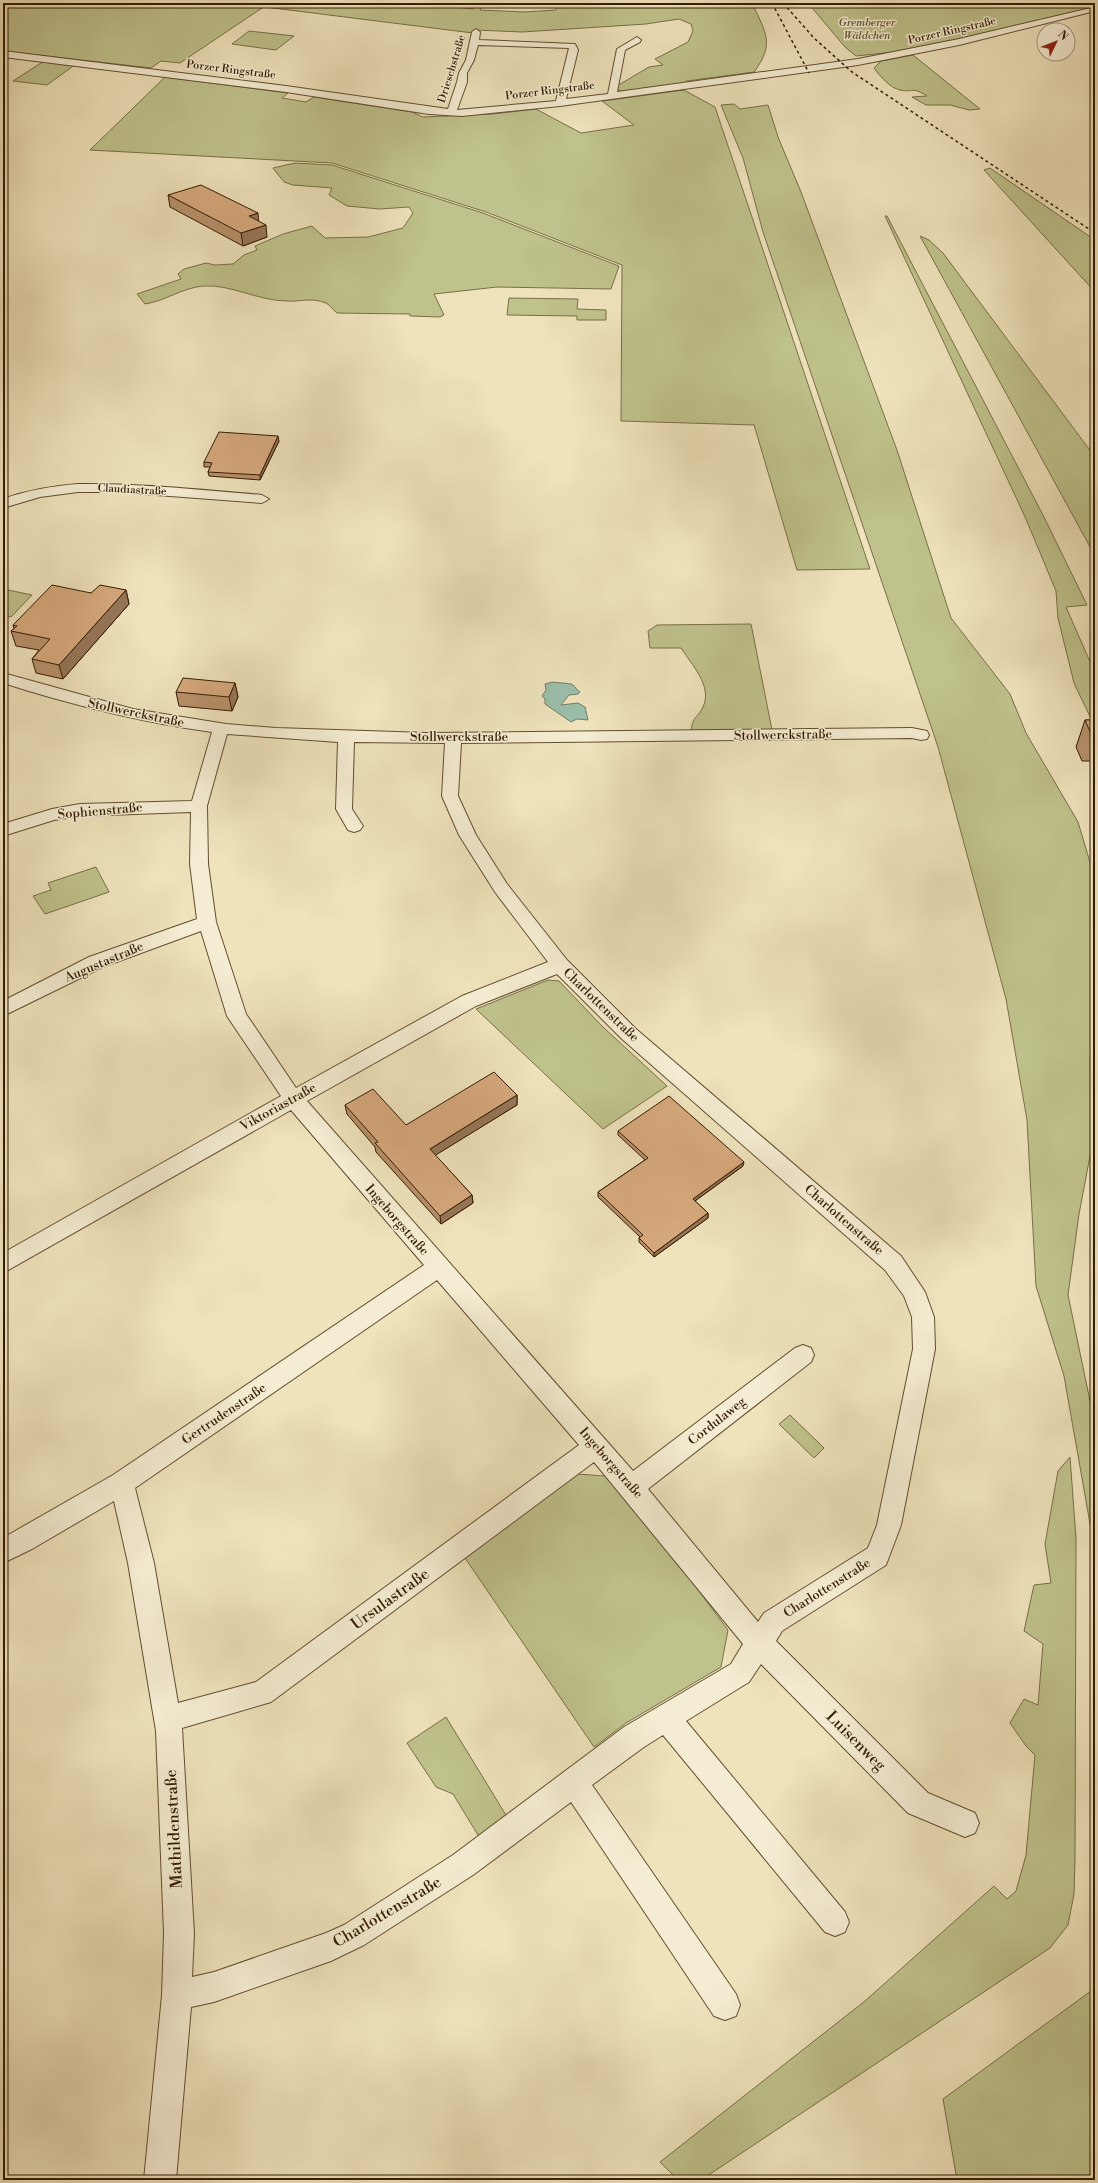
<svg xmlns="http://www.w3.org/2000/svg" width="1098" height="2183" viewBox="0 0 1098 2183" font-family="'Libre Bodoni',serif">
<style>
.green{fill:#bfc28c;stroke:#796f47}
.water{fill:#9bbfab;stroke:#717e67}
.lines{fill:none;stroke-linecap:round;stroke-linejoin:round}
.minor-casing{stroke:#624e30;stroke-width:2}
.minor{fill:#f5edd3;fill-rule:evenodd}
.rail{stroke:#331c02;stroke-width:1.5;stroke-dasharray:3 3;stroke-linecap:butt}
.wall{fill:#b8916c;stroke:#331c02}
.shaded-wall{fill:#967658;stroke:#331c02}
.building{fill:#d6a97d;stroke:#331c02}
.labels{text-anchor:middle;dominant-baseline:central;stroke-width:3;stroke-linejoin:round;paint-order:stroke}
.far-park-label{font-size:11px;font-style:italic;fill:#5d4e2b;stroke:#f5edd3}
.far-street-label{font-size:11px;fill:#331c02;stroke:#f5edd3}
.street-label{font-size:13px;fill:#331c02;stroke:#f5edd3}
.near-street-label{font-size:16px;fill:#331c02;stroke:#f5edd3}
</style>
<rect width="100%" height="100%" fill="#efe3bc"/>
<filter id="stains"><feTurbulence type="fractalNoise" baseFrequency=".005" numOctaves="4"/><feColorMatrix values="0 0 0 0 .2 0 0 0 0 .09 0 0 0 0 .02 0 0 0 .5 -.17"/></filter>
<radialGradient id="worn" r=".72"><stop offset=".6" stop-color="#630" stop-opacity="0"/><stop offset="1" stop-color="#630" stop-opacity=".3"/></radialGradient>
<!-- green -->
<g class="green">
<polygon points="3,3 220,3 262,8 180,63 161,61 151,68 3,51"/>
<path d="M233,3H422L473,9L476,3H483L480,10L524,12L556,10L557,3H752C766,33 775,44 754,72L687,81L682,85L622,92L617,89V86L649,67L663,65L655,59L688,42L693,31L691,24L679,19L646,24L522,32L475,30L473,33Z"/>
<polygon points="808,3 1083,3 1095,5 1095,7 914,50 856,56 845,47"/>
<polygon points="249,31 294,36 276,50 232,44"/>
<path d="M913,55L980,109L969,110L950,105H926L912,97L927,96C911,86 914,93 900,90C890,88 880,76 874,68L881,61Z"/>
<polygon points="44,61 76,64 47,85 13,81"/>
<polygon points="165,77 288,93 282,98 306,102 314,97 412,112 423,117 493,114 536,109 581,133 634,125 602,101 684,90 715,107 870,569 797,570 754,425 621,421 622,265 486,212 332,163 90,150"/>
<polygon points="734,104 740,109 768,105 778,137 801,192 897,450 951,618 1010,694 1026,733 1078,822 1095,879 1095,1130 1079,1214 1068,1295 1095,1425 1095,1552 1064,1376 1036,1286 1027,1120 1006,999 938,747 763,232 743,158 721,105"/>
<path d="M295,163L332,165L483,213L619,266L611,289L497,287L434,294L444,315L440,317L410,316V314L337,313C333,310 330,305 326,303C310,297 301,302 287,301C258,301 231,284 203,286C182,288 165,301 145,304L137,294L181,279L178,274L184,269L206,263L215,265L233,264L244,255L257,250L255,246L283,234L312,226L325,238L368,237L403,228L413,213L409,207L380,209L347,206L329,195L332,188L293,185L284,182L273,168Z"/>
<polygon points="990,168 1095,240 1095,292 984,170"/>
<polygon points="885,216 887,216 1044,517 1087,605 1066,607 1095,673 1095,727 1074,683 1058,618 1056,591 1026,519"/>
<polygon points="920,236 929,240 943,253 1095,457 1095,556"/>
<polygon points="509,298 578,299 577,309 606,310 606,320 577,320 577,316 507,315"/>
<polygon points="3,589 32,595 11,617 3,615"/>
<path d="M751,624L772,730L691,731C693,715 697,719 703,707C713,686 691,664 681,648H650L648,631L657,625Z"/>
<polygon points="96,867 109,892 45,914 33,896 51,890 48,883"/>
<polygon points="548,980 559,981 603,1027 667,1086 603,1129 476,1009"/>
<polygon points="790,1415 824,1448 814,1458 779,1424"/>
<polygon points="1070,1457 1076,1538 1075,1860 1074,1894 1068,1925 1050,1948 701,2180 678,2180 660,2162 865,2001 994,1886 1007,1899 1016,1891 1026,1855 1035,1755 1026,1746 1010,1723 1024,1699 1038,1705 1043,1644 1024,1631 1034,1585 1051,1583 1045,1544 1058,1471"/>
<polygon points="578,1474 605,1476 655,1532 728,1630 721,1667 626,1723 594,1747 465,1558"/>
<polygon points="446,1717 509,1820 481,1840 453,1794 436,1787 407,1743"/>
<polygon points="1095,1988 1095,2180 957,2180 943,2099"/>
</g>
<!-- water -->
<path class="water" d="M553,682C558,683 571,683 573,685C576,687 576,690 580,692L578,694L569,695L561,705L578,703L585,707L588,720L577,719L571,722L545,704V699L542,696L546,690L545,684Z"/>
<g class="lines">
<defs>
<g id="minor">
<path d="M1095,7V11L959,45L858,65L560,106L462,116L429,114L286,92L3,57V51L286,86L448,109L457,82L459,73L466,60L472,32L476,29L480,32L479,40L575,44L578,50L566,99L608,94L617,49L637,37L641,40L640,42L625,50L617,92L858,59L959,39ZM478,45L569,48L556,101L457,110L467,82V73L474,60Z"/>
<path d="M78,484C140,483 201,490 262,495L269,499L262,503L117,492H78L40,497L3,508V499C28,490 52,486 78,484Z"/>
<path d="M3,673L133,709L226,724L276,728L426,733L912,728L927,731L929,735L927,739L921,740L912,738L461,743L458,796L476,835L507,884L567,960L636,1029L901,1256L925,1292L934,1317L935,1349L901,1525L886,1565L782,1631L776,1641L928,1793L975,1813L979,1823L975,1833L965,1837L908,1813L761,1664L749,1682L686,1721L845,1912L849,1922L845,1932L835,1936L825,1932L663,1735L644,1747L592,1785L736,1994L740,2005L736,2016L725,2020L714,2016L571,1802L473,1875L364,1945L331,1961L214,2002L191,2007L176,2180H144L162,1995L164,1933L156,1731L128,1563L114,1501L32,1549L3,1563V1538L113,1475L424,1265L291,1110L3,1273V1253L281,1096L227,1016L201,931L103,967L3,1016V1001L89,957L197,919L190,864L191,812L80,816L54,820L3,836V824L52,809L80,804L192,801L212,732C140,722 72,705 3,683ZM227,734L338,742L336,809L348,830L354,832L360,830L363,826L352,809L354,742L445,743L442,796L459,835L495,892L548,962L462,996L296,1088L246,1014L216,922L208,864L207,806ZM557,974L622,1039L885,1270L904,1296L912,1317L913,1349L877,1525L868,1548L764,1613L758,1622L648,1489L811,1362L814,1355L811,1348L803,1345L795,1348L633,1471L307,1101L476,1006ZM437,1280L579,1445L256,1682L178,1703L154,1563L135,1488ZM594,1462L743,1644L731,1664L624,1727L453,1855L344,1925L326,1933L214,1972L192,1977L194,1933L182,1728L271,1702Z"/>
</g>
</defs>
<!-- minor casing -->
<use href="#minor" class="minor-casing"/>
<!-- minor -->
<use href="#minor" class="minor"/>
<!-- rail -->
<g class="rail">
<polyline points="772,3 809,73"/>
<polyline points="783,3 815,39 852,72 1095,233"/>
</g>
</g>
<!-- wall -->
<g class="wall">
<polygon points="168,195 259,221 267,237 243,246 170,207"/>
<polygon points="279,441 260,480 209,476 208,472 210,467 204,467 204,462"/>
<polygon points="126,590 129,604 63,679 36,673 32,659 39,650 16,646 11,631 14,629 13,625 91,593"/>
<polygon points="235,683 238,697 232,711 179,706 176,692"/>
<polygon points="1085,720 1095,720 1095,761 1082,761 1076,747"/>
<polygon points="517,1095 517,1105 435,1155 472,1195 473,1203 441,1224 376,1152 375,1147 347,1114 345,1105 406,1125"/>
<polygon points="618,1131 743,1166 695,1201 708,1213 708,1218 654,1257 639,1242 639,1238 640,1237 598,1197 598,1192 645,1160 618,1135"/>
</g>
<!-- shaded-wall -->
<g class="shaded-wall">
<polygon points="258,213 259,226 249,216"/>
<polygon points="266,225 267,237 243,246 241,233"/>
<polygon points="278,436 279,441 260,480 260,475"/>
<polygon points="126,590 129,604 63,679 59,665"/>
<polygon points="235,683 238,697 232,711 229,697"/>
<polygon points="517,1095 517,1105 431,1158 430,1149"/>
<polygon points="744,1162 743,1166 692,1203 693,1199"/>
<polygon points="472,1195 473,1203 441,1224 440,1216"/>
<polygon points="708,1213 708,1218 654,1257 654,1253"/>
</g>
<!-- building -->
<g class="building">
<polygon points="201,185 258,213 249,216 266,225 241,233 168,195"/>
<polygon points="219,432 278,436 260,475 208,472 212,463 204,462"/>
<polygon points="52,585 91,593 100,585 126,590 59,665 32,659 50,639 11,631 17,626 13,625"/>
<polygon points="183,678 235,683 229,697 176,692"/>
<polygon points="1085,720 1095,720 1095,734 1091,734"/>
<polygon points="494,1072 517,1095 430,1149 472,1195 440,1216 375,1143 378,1142 345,1105 373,1089 406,1125"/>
<polygon points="669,1096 744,1162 693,1199 708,1213 654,1253 639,1238 643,1235 598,1192 648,1158 618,1131"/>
</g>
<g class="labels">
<!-- far-park labels -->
<g class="far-park-label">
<text x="867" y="23">Gremberger<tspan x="867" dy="13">Wäldchen</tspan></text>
</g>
<!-- far-street labels -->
<g class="far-street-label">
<text transform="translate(952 31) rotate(-13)">Porzer Ringstraße</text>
<text transform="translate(452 69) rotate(-73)">Drieschstraße</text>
<text transform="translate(231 70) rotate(7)">Porzer Ringstraße</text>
<text transform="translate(550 91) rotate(-7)">Porzer Ringstraße</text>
<text transform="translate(132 490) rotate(3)">Claudiastraße</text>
</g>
<!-- street labels -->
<g class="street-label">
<text transform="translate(136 713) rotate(12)">Stollwerckstraße</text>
<text transform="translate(783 735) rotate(-1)">Stollwerckstraße</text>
<text x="459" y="737">Stollwerckstraße</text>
<text transform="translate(100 811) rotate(-5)">Sophienstraße</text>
<text transform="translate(104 962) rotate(-23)">Augustastraße</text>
<text transform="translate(601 1005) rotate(44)">Charlottenstraße</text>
<text transform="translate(278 1107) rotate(-29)">Viktoriastraße</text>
<text transform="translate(397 1220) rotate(49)">Ingeborgstraße</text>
<text transform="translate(844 1220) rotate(41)">Charlottenstraße</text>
<text transform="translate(224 1414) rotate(-34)">Gertrudenstraße</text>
<text transform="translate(717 1421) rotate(-38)">Cordulaweg</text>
<text transform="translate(611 1463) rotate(49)">Ingeborgstraße</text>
<text transform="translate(827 1588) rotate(-32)">Charlottenstraße</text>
</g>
<!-- near-street labels -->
<g class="near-street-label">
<text transform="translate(390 1599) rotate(-36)">Ursulastraße</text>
<text transform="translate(856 1741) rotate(45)">Luisenweg</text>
<text transform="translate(174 1829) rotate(-93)">Mathildenstraße</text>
<text transform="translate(387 1912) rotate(-31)">Charlottenstraße</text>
</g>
</g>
<!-- margin -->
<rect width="1098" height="2183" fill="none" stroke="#efe3bc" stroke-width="16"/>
<rect x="4" y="4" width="1090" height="2175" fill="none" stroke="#331c02" stroke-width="2"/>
<rect x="8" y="8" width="1082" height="2167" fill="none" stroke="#331c02"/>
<!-- north arrow -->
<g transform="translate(1056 42) rotate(47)"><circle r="19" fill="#f5edd3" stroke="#a7997f"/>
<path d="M0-3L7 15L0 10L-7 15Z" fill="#8f2418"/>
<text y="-6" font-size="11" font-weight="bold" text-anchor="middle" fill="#331c02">N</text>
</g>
<rect width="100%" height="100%" filter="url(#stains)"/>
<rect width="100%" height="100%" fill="url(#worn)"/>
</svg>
